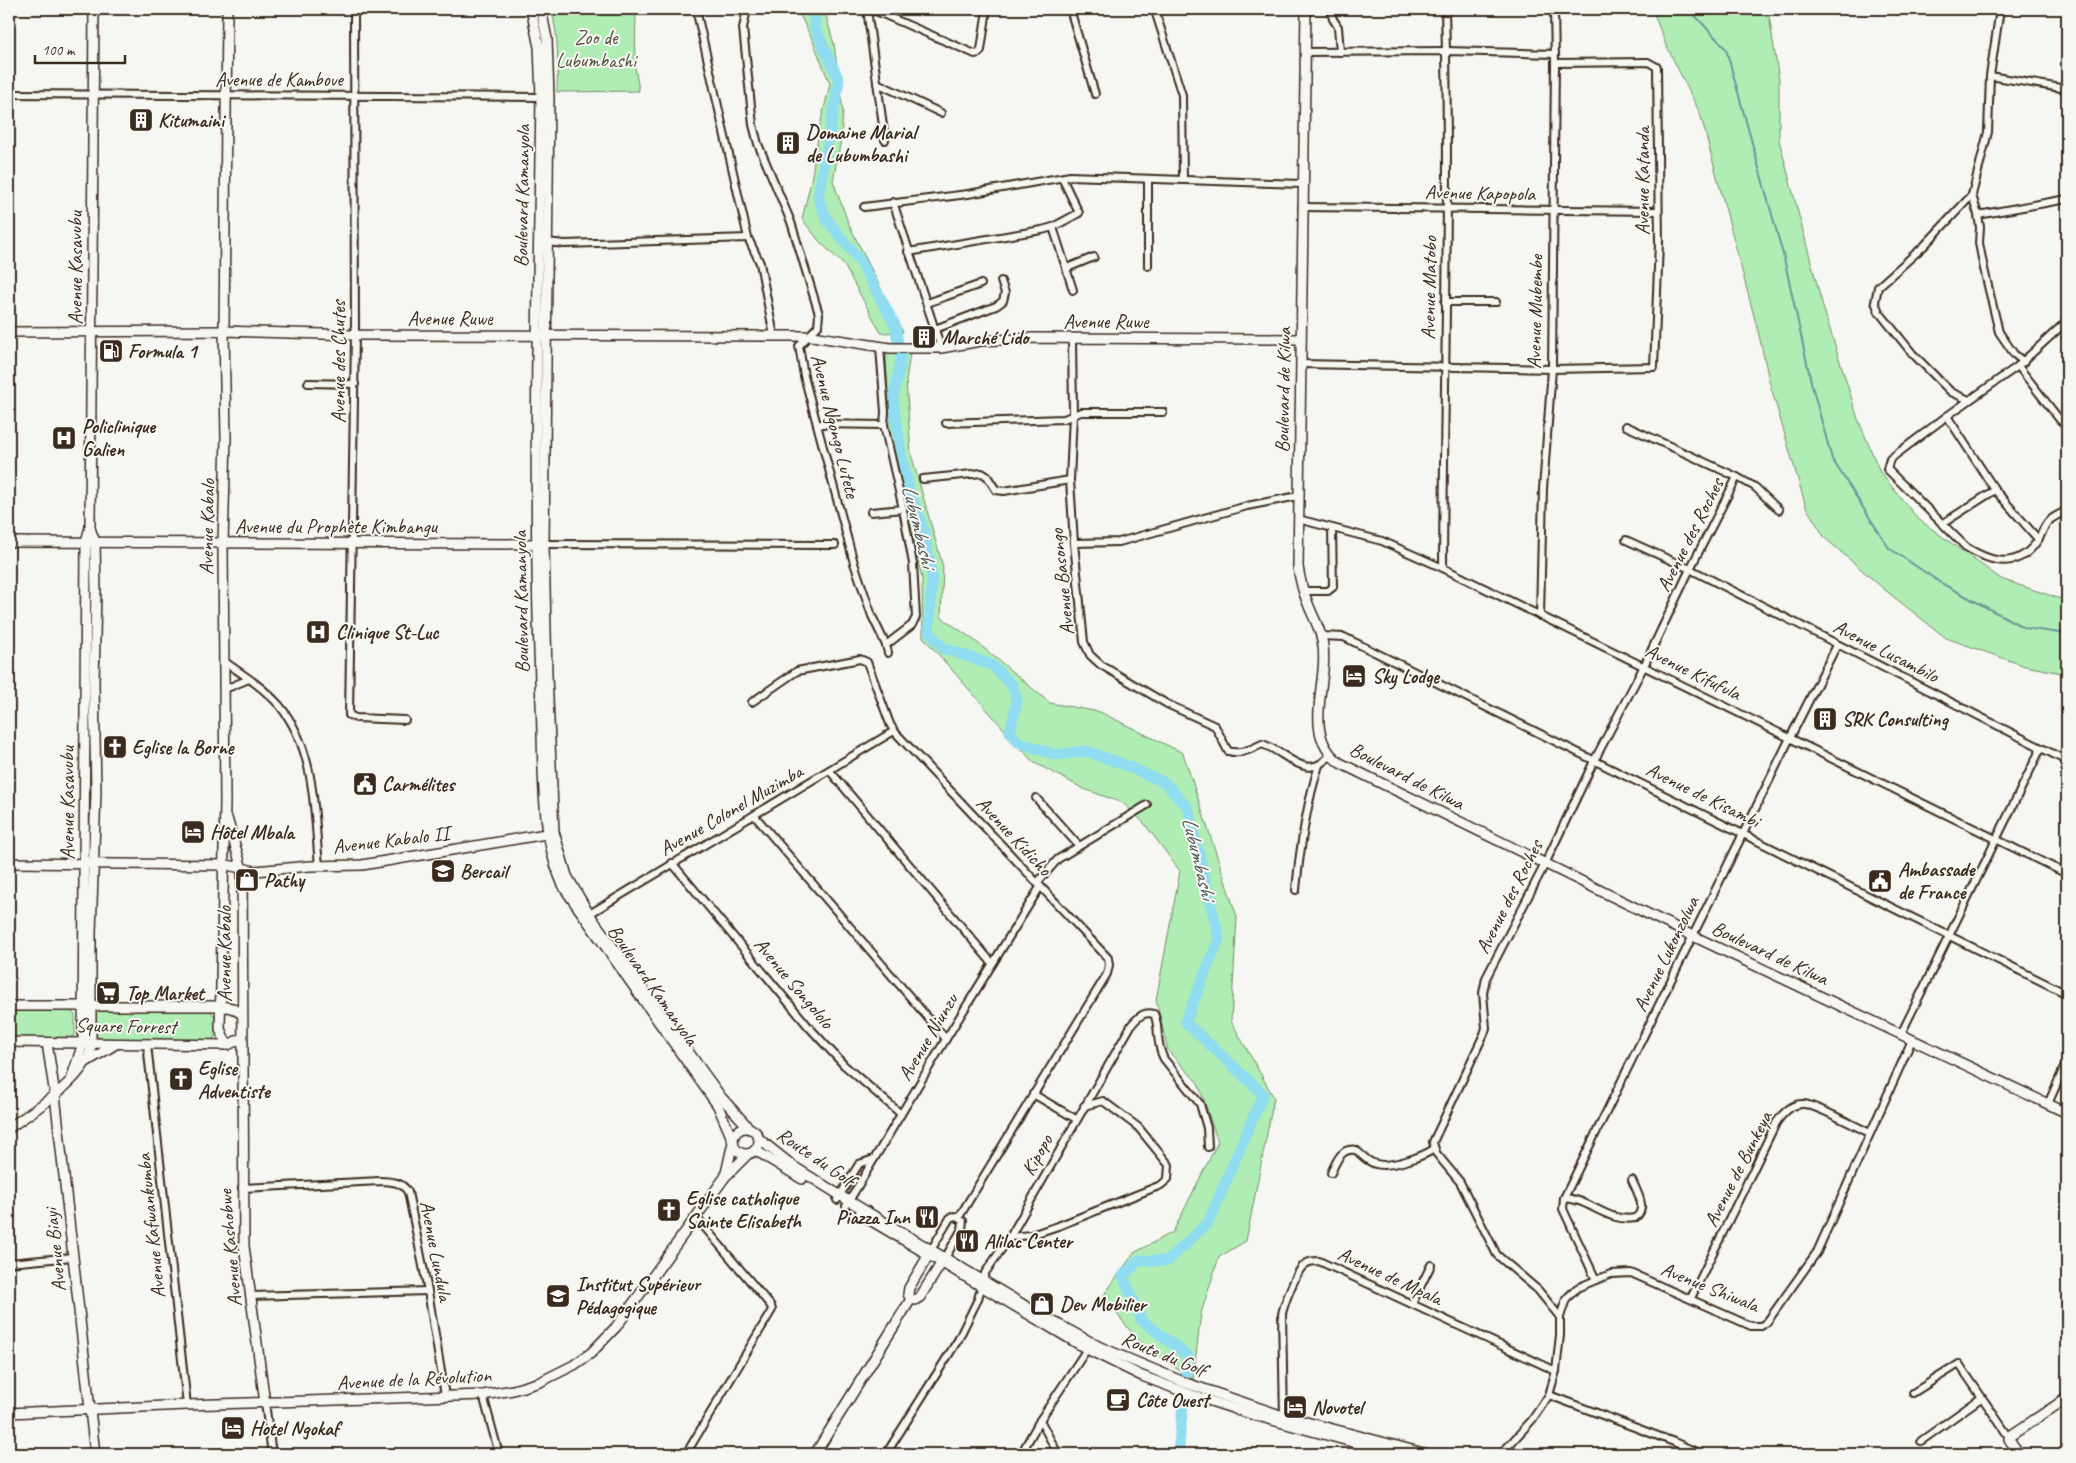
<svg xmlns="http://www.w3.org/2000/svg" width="2076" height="1463" viewBox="0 0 2076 1463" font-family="Caveat,sans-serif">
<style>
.green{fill:#afedb4;stroke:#758c69}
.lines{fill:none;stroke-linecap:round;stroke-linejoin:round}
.stream{stroke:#6e959c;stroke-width:2}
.river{stroke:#90dcf0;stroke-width:11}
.street-casing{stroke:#3b2a1e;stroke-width:10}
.secondary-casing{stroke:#3b2a1e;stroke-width:12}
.street{stroke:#f6f6f2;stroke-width:6}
.secondary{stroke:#f6f6f2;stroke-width:9}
.labels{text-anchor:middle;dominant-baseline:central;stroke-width:4;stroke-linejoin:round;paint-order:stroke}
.park-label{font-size:20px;fill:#52513c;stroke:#f6f6f2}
.street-label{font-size:20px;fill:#3b2a1e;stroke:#f6f6f2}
.poi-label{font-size:20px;font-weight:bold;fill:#3b2a1e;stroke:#f6f6f2;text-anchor:start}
.water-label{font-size:21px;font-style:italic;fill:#505652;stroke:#f6f6f2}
</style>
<rect width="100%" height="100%" fill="#f6f6f2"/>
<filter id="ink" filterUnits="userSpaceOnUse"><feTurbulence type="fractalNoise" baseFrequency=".02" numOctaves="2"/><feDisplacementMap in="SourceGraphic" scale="10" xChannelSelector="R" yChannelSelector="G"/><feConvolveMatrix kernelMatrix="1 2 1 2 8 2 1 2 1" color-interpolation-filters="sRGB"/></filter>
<g filter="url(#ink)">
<!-- green -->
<g class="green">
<path d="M551,9H636L635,67L639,91L557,92C558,63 559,36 551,9Z"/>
<polygon points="797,9 824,9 834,44 843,111 841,140 833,181 849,225 903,332 881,333 844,265 820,242 802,219 811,181 820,125 830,84 813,41"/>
<polygon points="1652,9 1768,9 1779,80 1779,140 1823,307 1858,419 1880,472 1918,519 2001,579 2067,601 2067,674 2025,666 1946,638 1885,590 1825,538 1806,507 1770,384 1758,331 1700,113 1666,45"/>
<polygon points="886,353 910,354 906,380 911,454 943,567 941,617 974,640 1050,703 1100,712 1183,753 1237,917 1231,1021 1274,1098 1246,1241 1219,1257 1201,1313 1193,1380 1147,1348 1132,1333 1103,1296 1134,1253 1173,1232 1218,1142 1198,1083 1168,1051 1156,1000 1180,871 1144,823 1123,803 1084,789 1033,762 923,637 922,579 909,518 890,463"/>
<polygon points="9,1009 69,1009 75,1015 75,1035 69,1040 9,1039"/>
<polygon points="101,1009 209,1010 215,1016 215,1037 210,1041 102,1040 95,1033 95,1013"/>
</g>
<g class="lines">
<!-- stream -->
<polyline class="stream" points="1689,9 1726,49 1784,258 1812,386 1832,459 1889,548 1941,583 2025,628 2067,634"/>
<!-- river -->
<polyline class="river" points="813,9 815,28 839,80 818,197 827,220 860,261 895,325 901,360 893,399 900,446 909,489 925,534 932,577 929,631 943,648 992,665 1012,685 1017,701 1010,732 1018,742 1056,755 1086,751 1120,763 1165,783 1188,808 1219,939 1185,1022 1263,1094 1209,1221 1168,1261 1139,1260 1123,1276 1141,1320 1188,1356 1179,1443 1179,1454"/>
<defs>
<g id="street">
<polyline points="354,9 355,335 349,715 356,718 405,720"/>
<polyline points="696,9 748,238 760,263 774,336"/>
<polyline points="747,9 743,28 753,125 758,144 791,222 819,314 818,326 799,346 804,376 854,563 872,616 886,645 888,653"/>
<polyline points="867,9 885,140"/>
<polyline points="871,9 975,54 979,53 981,50 986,16"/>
<polyline points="1070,9 1095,94"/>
<polyline points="1153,9 1156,14 1182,95 1183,180"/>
<polyline points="1330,9 1333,19 1338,27 1340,52"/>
<polyline points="2000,9 1990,76 1988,132 1972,195 1978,215 1980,227 1979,243 1984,269 1999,332 2014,354 2024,362"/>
<polyline points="1305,52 1447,51 1555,54"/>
<polyline points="1990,76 2067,89"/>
<polyline points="877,83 941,113"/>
<polyline points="9,94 545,97"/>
<polyline points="1148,179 1148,266"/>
<polyline points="893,202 941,348"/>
<polyline points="864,207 968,194 1070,176 1303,184"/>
<polyline points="1302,207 1658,211"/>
<polyline points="1978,215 2067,199"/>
<polyline points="1053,227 1073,290"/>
<polyline points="546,242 565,244 748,238"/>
<polyline points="908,252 1042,230 1053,227 1079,213 1062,178"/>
<polyline points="1067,268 1094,257"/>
<polyline points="1445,302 1496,302"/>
<polyline points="927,303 981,284"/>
<path d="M2067,321L2018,366L1947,416L1890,459L1887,469L1966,547C1992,563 2018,570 2038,540C2043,533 2043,525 2050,520C2055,516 2062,513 2067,510"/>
<polyline points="935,329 996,306 1003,301 1005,293 1001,281"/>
<path d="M1072,338L1073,415L1070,480L1074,543L1084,642L1090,655L1101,665L1167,704L1215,726L1228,751C1241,755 1251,749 1262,744C1286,751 1307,784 1330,755"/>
<polyline points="1301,364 1552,369 1654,367 1659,243 1657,67 1648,62 1555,63"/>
<polyline points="2018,366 2060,420 2067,426"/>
<polyline points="308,383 355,384"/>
<polyline points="1969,400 1951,392 1912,353 1879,312 1875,302 1878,287 1924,246 1972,195"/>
<polyline points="1947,416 1995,490 2038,539"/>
<polyline points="946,423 1064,419 1081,412 1163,412"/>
<polyline points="817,424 884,425"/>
<polyline points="1626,426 1737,477 1755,487 1779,510"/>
<polyline points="923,479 982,473 987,476 996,490 1004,491 1070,480"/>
<polyline points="871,512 903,509 884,425 885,412 880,347"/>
<polyline points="1298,519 1382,541 1443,568 2067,874"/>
<polyline points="1942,524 1995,490"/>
<polyline points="1626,540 1690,569 2067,761"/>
<polyline points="1074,543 1119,542 1247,506 1298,496"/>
<polyline points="544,544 835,545"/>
<path d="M1443,568C1444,382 1450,195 1445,9"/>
<polyline points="1303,591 1328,591 1333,587 1332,528"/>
<polyline points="1540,616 1543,489 1552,369 1555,63 1554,9"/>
<polyline points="1321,636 1344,637 2067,994"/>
<polyline points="886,645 912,625 916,617 913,564 903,509"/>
<path d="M225,662C244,675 264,688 279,705C316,749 314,812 319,866"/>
<polyline points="225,689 249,679"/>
<polyline points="752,702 797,671 860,659 867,662 890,724 894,731 1108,958 1109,965 1107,974 959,1217"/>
<polyline points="830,771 992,963"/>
<polyline points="1036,798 1079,846"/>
<polyline points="754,815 946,1039"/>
<polyline points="672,863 808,1026 844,1065 901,1114"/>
<polyline points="1037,883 1058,859 1147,805"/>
<path d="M1296,890C1300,847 1306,806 1319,765"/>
<polyline points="586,916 894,731"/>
<polyline points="1901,1034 2041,748"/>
<polyline points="147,1044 187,1405"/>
<polyline points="1033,1094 1076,1119"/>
<polyline points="2048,1104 2067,1061"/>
<path d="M1331,1173C1336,1162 1341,1147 1356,1150C1362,1155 1367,1162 1376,1164C1390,1168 1422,1157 1434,1149"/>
<path d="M242,1188L380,1181C392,1182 401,1181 408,1192L428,1291L445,1396"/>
<path d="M1564,1198C1590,1199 1608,1223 1635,1218C1648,1209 1637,1192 1632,1180"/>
<polyline points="837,1200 859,1164 874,1159"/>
<polyline points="846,1206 946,1039 1040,887"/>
<polyline points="1010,1237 1031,1235 1058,1226 1161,1185 1168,1179 1169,1165 1138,1127 1103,1101 1084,1106"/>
<polyline points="931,1250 950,1218 954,1216 963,1221 962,1229 945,1258"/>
<polyline points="9,1263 73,1257"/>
<polyline points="1596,1280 1563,1209 1564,1198 1790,738 1837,645"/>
<polyline points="251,1296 428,1291"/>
<path d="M1691,1298L1776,1123C1782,1114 1792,1103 1804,1104C1816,1105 1857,1127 1870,1133"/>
<polyline points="1412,1304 1431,1265"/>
<polyline points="1560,1317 1538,1290 1497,1255 1460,1182 1436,1153 1433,1142 1484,1034 1486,1028 1483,993 1486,978 1545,864 1594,761 1644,666 1690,569 1737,477"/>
<polyline points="1913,1393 1959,1364 2009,1437"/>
<polyline points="483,1395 499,1454"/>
<polyline points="1549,1395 1674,1442 1701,1454"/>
<polyline points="265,1403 272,1454"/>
<path d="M1284,1419L1282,1314C1284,1304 1296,1272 1304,1265C1309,1261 1313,1261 1319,1261L1556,1371"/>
<polyline points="1040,1420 1058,1454"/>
<polyline points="1921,1441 1981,1398"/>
<polyline points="686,1454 772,1310 771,1306 696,1217"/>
<path d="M886,1454L958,1340L978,1299L985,1273L1010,1237L1132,1024C1139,1017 1143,1011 1154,1014C1160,1025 1155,1043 1164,1059L1200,1104L1207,1128L1208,1147"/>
<polyline points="1021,1454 1040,1420 1089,1346"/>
<polyline points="1501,1454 1532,1420 1549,1395 1556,1371 1560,1335 1560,1317 1566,1299 1577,1288 1596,1280 1611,1274 1631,1273 1751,1326 1761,1326 1767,1322 1817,1252 1912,1040"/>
</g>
<g id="secondary">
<path d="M531,9L539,47L541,96C538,299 532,501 541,704C544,760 539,839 565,889L718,1106L733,1141"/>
<polyline points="541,9 547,39 549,97 544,544 547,675 554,832 567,876 589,914 721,1097 750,1129"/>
<path d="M1306,9L1298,567C1300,579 1302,590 1307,601C1311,613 1318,624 1321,636C1333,678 1298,732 1340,763L1693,936L2067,1113"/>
<polyline points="9,332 224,331 355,335 812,336 890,348 941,348 981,341 1032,338 1301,339"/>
<polyline points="9,542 541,544"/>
<polyline points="227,818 242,869 244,1246 265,1403"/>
<polyline points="9,863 227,865 255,871 310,866 362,865 552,833"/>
<polyline points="9,1006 221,1006 232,1008 242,1014"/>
<polyline points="9,1042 228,1045 242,1038"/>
<polyline points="47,1043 55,1095 95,1454"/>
<polyline points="227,1045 220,1029 225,803 223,544 226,438 224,331 227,9"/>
<polyline points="86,1062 116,1044"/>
<polyline points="72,1077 83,1043 86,542 90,527 94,9"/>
<circle cx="746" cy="1141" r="13"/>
<path d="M9,1128C34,1110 86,1079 91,1047V932L96,792L94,683L96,591L95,542L90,528"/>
<polyline points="759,1139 793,1166 849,1201 1039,1314 1100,1347 1186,1383 1280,1415 1427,1454"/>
<polyline points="755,1150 802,1179"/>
<polyline points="726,1173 733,1142"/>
<polyline points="860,1214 1087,1349 1142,1376 1192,1395 1254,1415 1396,1454"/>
<polyline points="911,1299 915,1300 920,1297 944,1259"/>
<polyline points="911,1299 908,1294 909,1288 931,1251"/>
<polyline points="9,1413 187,1405 483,1395 513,1390 540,1382 574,1365 591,1353 616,1327 725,1177 747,1155"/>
<polyline points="815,1454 911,1299"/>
<polyline points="2019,1454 2009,1439 2010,1436 2067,1398"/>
</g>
</defs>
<!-- street casing -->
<use href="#street" class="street-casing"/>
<!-- secondary casing -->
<use href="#secondary" class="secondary-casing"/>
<!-- street -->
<use href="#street" class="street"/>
<!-- secondary -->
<use href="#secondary" class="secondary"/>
</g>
</g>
<!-- icons -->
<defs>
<symbol id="building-square" viewBox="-11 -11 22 22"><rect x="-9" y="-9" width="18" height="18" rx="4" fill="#3b2a1e" stroke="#f6f6f2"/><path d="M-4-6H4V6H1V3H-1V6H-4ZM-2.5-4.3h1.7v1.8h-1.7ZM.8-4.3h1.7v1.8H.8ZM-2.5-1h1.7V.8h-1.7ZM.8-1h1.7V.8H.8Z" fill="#fff"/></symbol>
<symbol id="fuel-square" viewBox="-11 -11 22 22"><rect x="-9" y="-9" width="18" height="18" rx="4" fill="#3b2a1e" stroke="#f6f6f2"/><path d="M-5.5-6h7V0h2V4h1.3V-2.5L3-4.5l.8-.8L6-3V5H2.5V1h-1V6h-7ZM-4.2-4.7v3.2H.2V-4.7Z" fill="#fff"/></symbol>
<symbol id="hospital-square" viewBox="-11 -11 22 22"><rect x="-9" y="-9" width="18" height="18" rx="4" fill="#3b2a1e" stroke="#f6f6f2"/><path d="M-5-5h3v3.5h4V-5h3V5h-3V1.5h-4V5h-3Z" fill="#fff"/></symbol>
<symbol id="hotel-square" viewBox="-11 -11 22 22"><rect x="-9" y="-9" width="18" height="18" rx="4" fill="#3b2a1e" stroke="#f6f6f2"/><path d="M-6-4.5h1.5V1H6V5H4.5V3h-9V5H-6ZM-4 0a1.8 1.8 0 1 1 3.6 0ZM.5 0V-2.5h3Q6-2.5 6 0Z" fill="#fff"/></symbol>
<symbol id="church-square" viewBox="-11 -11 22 22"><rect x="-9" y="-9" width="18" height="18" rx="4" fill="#3b2a1e" stroke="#f6f6f2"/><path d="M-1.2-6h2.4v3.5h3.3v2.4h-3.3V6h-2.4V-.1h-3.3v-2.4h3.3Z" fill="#fff"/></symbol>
<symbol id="civic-square" viewBox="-11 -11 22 22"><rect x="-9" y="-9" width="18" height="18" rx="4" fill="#3b2a1e" stroke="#f6f6f2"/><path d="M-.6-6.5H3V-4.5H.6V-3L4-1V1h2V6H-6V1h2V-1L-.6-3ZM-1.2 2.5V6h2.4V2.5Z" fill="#fff"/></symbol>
<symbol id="school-square" viewBox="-11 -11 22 22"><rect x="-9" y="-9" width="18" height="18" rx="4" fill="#3b2a1e" stroke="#f6f6f2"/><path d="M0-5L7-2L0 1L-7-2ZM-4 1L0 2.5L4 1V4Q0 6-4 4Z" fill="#fff"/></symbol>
<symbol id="shop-square" viewBox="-11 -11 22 22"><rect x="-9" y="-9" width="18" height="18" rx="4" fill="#3b2a1e" stroke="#f6f6f2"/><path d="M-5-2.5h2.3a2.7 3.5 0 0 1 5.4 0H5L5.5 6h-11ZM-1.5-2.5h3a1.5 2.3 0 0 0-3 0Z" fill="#fff"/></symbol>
<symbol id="supermarket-square" viewBox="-11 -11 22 22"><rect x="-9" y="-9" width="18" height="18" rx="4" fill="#3b2a1e" stroke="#f6f6f2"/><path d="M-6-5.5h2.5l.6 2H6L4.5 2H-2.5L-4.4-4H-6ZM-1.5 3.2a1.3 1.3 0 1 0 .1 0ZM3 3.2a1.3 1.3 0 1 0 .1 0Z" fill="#fff"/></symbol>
<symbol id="restaurant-square" viewBox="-11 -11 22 22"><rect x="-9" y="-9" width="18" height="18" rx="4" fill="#3b2a1e" stroke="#f6f6f2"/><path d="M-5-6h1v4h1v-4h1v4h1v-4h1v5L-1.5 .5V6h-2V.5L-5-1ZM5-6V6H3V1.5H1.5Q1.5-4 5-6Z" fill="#fff"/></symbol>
<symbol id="university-square" viewBox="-11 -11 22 22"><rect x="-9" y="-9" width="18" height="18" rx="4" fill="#3b2a1e" stroke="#f6f6f2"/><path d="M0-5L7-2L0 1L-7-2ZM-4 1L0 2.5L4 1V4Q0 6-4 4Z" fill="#fff"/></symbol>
<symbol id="cafe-square" viewBox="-11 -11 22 22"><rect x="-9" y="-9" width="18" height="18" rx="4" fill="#3b2a1e" stroke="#f6f6f2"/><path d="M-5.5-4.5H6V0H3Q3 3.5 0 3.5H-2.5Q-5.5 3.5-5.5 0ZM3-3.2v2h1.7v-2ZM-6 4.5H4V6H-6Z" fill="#fff"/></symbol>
</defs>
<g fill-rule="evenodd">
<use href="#building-square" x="127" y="106" width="28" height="28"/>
<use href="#building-square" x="774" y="129" width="28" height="28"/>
<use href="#building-square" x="910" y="323" width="28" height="28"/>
<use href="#fuel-square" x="97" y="337" width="28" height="28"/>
<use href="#hospital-square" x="50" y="424" width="28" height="28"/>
<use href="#hospital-square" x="304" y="618" width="28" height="28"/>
<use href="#hotel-square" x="1340" y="662" width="28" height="28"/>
<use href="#building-square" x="1811" y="705" width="28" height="28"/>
<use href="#church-square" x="101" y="733" width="28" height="28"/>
<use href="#civic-square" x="351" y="770" width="28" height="28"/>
<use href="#hotel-square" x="179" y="818" width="28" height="28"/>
<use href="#school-square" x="429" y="857" width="28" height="28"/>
<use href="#shop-square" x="233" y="866" width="28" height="28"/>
<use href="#civic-square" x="1866" y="867" width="28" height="28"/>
<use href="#supermarket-square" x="94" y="979" width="28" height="28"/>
<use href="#church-square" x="167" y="1065" width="28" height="28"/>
<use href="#church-square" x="655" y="1196" width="28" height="28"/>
<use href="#restaurant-square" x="913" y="1203" width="28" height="28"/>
<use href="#restaurant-square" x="953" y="1227" width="28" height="28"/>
<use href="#university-square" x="544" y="1282" width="28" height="28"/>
<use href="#shop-square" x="1028" y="1290" width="28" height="28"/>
<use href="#cafe-square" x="1104" y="1386" width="28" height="28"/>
<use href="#hotel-square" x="1281" y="1393" width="28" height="28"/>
<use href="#hotel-square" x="219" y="1414" width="28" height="28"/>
</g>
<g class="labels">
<!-- park labels -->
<g class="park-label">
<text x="596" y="37">Zoo de<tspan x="596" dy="23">Lubumbashi</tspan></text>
</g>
<!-- street labels -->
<g class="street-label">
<text x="279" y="79">Avenue de Kambove</text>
<text transform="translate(1642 181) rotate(-90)">Avenue Katanda</text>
<text transform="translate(1480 193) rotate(1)">Avenue Kapopola</text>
<text transform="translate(522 196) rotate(-89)">Boulevard Kamanyola</text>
<text transform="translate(75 268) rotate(-90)">Avenue Kasavubu</text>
<text transform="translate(1429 288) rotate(-89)">Avenue Matobo</text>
<text transform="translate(1535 312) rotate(-89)">Avenue Mubembe</text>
<text x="450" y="318">Avenue Ruwe</text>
<text x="1106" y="321">Avenue Ruwe</text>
<text transform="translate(338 362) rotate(-90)">Avenue des Chutes</text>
<text transform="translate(1283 390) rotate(-89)">Boulevard de Kilwa</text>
<text transform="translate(835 426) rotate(76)">Avenue Ngongo Lutete</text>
<text x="336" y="526">Avenue du Prophète Kimbangu</text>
<text transform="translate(207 527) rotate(-89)">Avenue Kabalo</text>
<text transform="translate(1690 535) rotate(-63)">Avenue des Roches</text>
<text transform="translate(1062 582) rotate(-96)">Avenue Basongo</text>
<text transform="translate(521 602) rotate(-91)">Boulevard Kamanyola</text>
<text transform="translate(1886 651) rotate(27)">Avenue Lusambilo</text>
<text transform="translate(1693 672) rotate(26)">Avenue Kifufula</text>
<text transform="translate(1407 776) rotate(27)">Boulevard de Kilwa</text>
<text transform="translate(1703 795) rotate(26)">Avenue de Kisambi</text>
<text transform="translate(67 803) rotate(-90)">Avenue Kasavubu</text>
<text transform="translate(731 810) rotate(-30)">Avenue Colonel Muzimba</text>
<text transform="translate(1014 836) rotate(47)">Avenue Kidicho</text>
<text transform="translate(391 840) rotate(-7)">Avenue Kabalo II</text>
<text transform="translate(1509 897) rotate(-63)">Avenue des Roches</text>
<text transform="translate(1770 953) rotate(25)">Boulevard de Kilwa</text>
<text transform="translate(224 954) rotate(-90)">Avenue Kabalo</text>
<text transform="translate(1666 954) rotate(-64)">Avenue Lukonzolwa</text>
<text transform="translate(794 983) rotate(50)">Avenue Songololo</text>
<text transform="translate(653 985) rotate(55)">Boulevard Kamanyola</text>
<text transform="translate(126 1026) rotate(1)">Square Forrest</text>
<text transform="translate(928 1037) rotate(-59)">Avenue Niunzu</text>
<text transform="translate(1037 1155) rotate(-61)">Kipopo</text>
<text transform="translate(816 1157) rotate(34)">Route du Golf</text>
<text transform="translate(1738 1169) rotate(-63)">Avenue de Bunkeya</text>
<text transform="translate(151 1226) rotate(-96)">Avenue Kafwankumba</text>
<text transform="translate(230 1248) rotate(-95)">Avenue Kashobwe</text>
<text transform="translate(55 1250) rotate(-96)">Avenue Biayi</text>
<text transform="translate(436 1251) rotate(79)">Avenue Lundula</text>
<text transform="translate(1390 1276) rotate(25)">Avenue de Mpala</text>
<text transform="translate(1710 1287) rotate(22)">Avenue Shiwala</text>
<text transform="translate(1164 1354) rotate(22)">Route du Golf</text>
<text transform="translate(414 1379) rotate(-3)">Avenue de la Révolution</text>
</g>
<!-- poi labels -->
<g class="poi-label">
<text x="158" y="120">Kitumaini</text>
<text x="806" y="132">Domaine Marial<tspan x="806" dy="23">de Lubumbashi</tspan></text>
<text x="942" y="337">Marché Lido</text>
<text x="128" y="351">Formula 1</text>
<text x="82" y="426">Policlinique<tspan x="82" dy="23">Galien</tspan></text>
<text x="336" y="632">Clinique St-Luc</text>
<text x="1372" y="676">Sky Lodge</text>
<text x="1842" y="719">SRK Consulting</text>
<text x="132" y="747">Eglise la Borne</text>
<text x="382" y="784">Carmélites</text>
<text x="210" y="832">Hôtel Mbala</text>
<text x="1898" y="869">Ambassade<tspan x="1898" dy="23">de France</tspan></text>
<text x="460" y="871">Bercail</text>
<text x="264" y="880">Pathy</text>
<text x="126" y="993">Top Market</text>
<text x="198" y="1068">Eglise<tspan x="198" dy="23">Adventiste</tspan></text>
<text x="686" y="1198">Eglise catholique<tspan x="686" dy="23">Sainte Elisabeth</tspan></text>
<text x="910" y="1217" text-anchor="end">Piazza Inn</text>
<text x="984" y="1241">Alilac Center</text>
<text x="576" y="1284">Institut Supérieur<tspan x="576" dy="23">Pédagogique</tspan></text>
<text x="1060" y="1304">Dev Mobilier</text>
<text x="1136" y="1400">Côte Ouest</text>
<text x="1312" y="1407">Novotel</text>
<text x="250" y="1428">Hotel Ngokaf</text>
</g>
<!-- water labels -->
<g class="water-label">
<text transform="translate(919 526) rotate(76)">Lubumbashi</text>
<text transform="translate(1199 858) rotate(76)">Lubumbashi</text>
</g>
</g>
<!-- margin -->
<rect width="2076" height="1463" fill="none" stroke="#f6f6f2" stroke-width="30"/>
<rect x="15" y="15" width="2046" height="1433" fill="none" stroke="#3b2a1e" stroke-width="2" filter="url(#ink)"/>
<!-- scale -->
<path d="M35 55v8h90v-8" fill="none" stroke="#3b2a1e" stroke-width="2.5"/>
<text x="42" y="55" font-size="15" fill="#3b2a1e" stroke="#f6f6f2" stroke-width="4" paint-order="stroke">100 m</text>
</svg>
